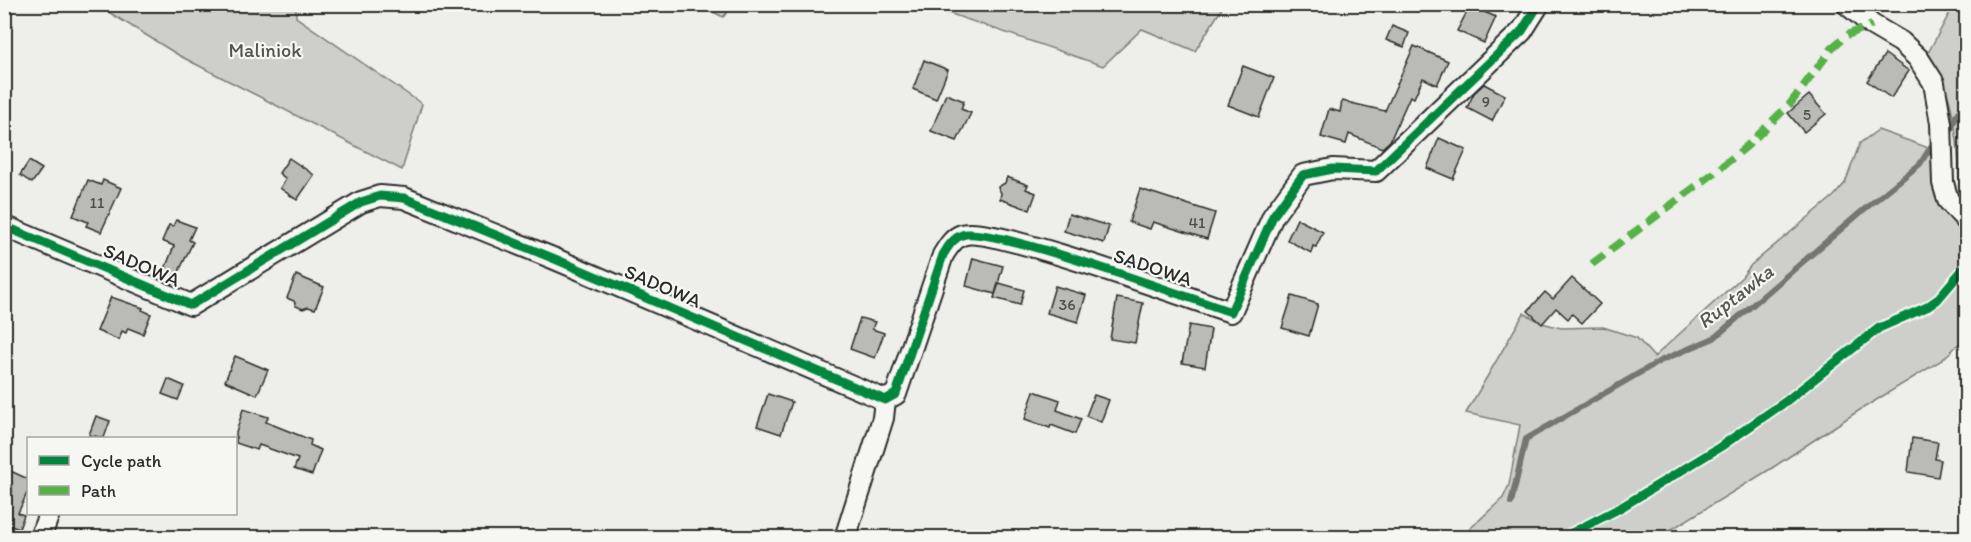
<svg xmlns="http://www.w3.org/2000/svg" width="1971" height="542" viewBox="0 0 1971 542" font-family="Itim,sans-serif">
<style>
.green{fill:#cececa;stroke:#7c7c7a;stroke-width:1.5}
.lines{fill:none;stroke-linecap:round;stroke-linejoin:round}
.stream{stroke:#757573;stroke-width:6}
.building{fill:#babab7;stroke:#2b2b2b;stroke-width:1.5}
.street-casing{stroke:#2b2b2b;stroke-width:24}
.street{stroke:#f6f6f2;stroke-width:20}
.quiet{stroke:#56b246;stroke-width:8;stroke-dasharray:15 8;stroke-linecap:butt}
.cycleway-casing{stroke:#f6f6f2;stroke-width:13}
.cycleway{stroke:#00873e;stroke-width:9}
.labels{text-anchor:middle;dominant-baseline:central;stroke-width:4.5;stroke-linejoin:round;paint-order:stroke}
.number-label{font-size:16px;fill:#4f4f4e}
.park-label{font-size:20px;fill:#545453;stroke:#f6f6f2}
.street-label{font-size:20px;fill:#2b2b2b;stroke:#f6f6f2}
.water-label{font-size:21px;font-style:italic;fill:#565655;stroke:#f6f6f2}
</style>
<rect width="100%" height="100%" fill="#eeeeea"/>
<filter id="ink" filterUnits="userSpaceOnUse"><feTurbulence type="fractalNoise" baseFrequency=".0167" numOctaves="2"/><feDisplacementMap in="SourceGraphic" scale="12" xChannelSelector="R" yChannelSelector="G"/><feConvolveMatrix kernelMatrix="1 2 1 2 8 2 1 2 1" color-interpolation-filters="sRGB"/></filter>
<g filter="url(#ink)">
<!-- green -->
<g class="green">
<polygon points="97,5 296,5 296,17 422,104 402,170 180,56"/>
<polygon points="700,5 734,5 723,17"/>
<polygon points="925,5 924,5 1224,5 1195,51 1142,29 1103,66"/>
<path d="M1954,5H1966V196L1960,193C1959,145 1955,93 1928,53Z"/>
<polygon points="1878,130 1932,149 1966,228 1966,337 1942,360 1855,413 1772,468 1659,537 1460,538 1503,498 1509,485 1520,425 1466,413 1524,313 1542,323 1561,328 1603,327 1637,338 1654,357 1742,277 1751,265 1834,196 1845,183 1860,143"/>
</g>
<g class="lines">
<!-- stream -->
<g class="stream">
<polyline points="1950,132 1956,116 1966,103"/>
<polyline points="1511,503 1526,439 1660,361 1714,338 1861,212 1920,164 1932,145"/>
</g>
</g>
<!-- building -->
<g class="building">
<polygon points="1470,6 1496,17 1484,43 1457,31"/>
<polygon points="1392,26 1409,33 1404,47 1386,40"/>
<polygon points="1414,46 1448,61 1437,85 1423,78 1414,98 1410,96 1390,141 1382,148 1349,134 1346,144 1321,137 1329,109 1340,112 1342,101 1385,111"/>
<polygon points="1885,54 1909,71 1891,98 1867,81"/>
<polygon points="924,60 948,70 936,99 913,89"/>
<polygon points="1243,66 1274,78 1259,117 1228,105"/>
<polygon points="1484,84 1505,95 1492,121 1467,108 1474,93"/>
<polygon points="946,94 964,101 961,109 971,113 957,141 931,131"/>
<polygon points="1809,95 1826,114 1804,132 1788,113"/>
<polygon points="1439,138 1466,150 1453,179 1427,168"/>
<polygon points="289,158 314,175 297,200 280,188 286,179 279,173"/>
<polygon points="29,161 42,169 32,183 20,175"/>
<polygon points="1007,177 1028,185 1026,189 1036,193 1030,210 1000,199 1001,193 998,187 1005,183"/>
<polygon points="88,180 101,185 103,180 121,188 101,232 86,226 88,222 73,216"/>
<polygon points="1140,189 1215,213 1207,239 1153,222 1150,229 1129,222"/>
<polygon points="1069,214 1109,226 1104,243 1064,231"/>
<polygon points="1297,219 1323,232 1316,247 1313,246 1311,253 1287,240"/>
<polygon points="176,220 195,227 189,240 193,242 173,284 161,279 174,246 162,241 169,225 173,226"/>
<polygon points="973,258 1003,266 995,294 966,286"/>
<polygon points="296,275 324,287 315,309 308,307 303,309 296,306 294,301 287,298"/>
<polygon points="1572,278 1600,304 1582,323 1572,314 1568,319 1556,308 1542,324 1528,311 1545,292 1553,299"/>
<polygon points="999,283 1024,290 1020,305 994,298"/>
<polygon points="1055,286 1086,295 1078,322 1047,313"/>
<polygon points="1292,296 1318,304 1309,336 1282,328"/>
<polygon points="111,297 143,308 142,310 151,314 143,334 128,328 126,333 122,331 119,340 97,331"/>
<polygon points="1117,298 1143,303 1135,343 1110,339"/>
<polygon points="860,318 875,322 872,329 884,333 875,358 850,349"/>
<polygon points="1189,325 1211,329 1205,367 1182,363"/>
<polygon points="235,356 268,370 257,395 225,381"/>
<polygon points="168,379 184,386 178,400 162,394"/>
<polygon points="1034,391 1060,400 1057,410 1081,419 1075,434 1051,425 1050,428 1025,419"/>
<polygon points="768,394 792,402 781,434 757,426"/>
<polygon points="1094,395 1109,400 1101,422 1086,416"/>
<polygon points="243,409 268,417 266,422 311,440 310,445 321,450 312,475 294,469 298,459 259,445 257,450 236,443 236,433"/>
<polygon points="96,416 110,421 104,438 89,435"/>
<polygon points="1912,438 1938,442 1935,459 1941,460 1938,477 1908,472"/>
<polygon points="4,468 28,479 28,491 18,513 24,515 19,529 11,526 6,537"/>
</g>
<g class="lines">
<defs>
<g id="street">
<polyline points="1847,4 1872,25 1901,42 1918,58 1934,83 1941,123 1943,183 1948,200 1966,220"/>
<path d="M4,226L191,305L361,202L380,196L404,198L555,259L885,400L896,394L943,255C948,247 953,238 962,235C988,224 1191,299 1231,312L1273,216L1303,175L1333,169L1376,171L1522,31L1539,4"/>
<polyline points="40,538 49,514"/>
<polyline points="845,538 883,418 885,400"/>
</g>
</defs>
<!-- street casing -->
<use href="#street" class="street-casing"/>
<!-- street -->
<use href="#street" class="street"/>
<!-- quiet -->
<polyline class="quiet" points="1592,264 1714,173 1747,146 1790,104 1834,46 1847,35 1872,25"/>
<defs>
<g id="cycleway">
<path d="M4,226L191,305L361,202L380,196L404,198L555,259L885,400L896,394L943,255C948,247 953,238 962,235C988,224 1191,299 1231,312L1273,216L1303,175L1333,169L1376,171L1522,31L1539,4"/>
<polyline points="1562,538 1620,508 1720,447 1785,402 1879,328 1927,307 1937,300 1966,266"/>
</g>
</defs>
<!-- cycleway casing -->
<use href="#cycleway" class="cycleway-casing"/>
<!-- cycleway -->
<use href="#cycleway" class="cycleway"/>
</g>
</g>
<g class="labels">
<!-- number labels -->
<g class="number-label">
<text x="1486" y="101">9</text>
<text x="1807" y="114">5</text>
<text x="97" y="202">11</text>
<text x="1197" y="222">41</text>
<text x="1067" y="304">36</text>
</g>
<!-- park labels -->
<g class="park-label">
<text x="265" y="50">Maliniok</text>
</g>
<!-- street labels -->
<g class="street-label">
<text transform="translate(142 265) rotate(23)">SADOWA</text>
<text transform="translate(1153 267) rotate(18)">SADOWA</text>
<text transform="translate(663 286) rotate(23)">SADOWA</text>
</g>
<!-- water labels -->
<g class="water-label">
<text transform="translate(1735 296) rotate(-38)">Ruptawka</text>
</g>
</g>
<!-- margin -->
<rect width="1971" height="542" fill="none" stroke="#f6f6f2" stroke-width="24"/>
<rect x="12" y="12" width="1947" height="518" fill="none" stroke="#2b2b2b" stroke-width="2" filter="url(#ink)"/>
<!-- legend -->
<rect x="27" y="437" width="210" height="78" fill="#f6f6f2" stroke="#a5a5a2" stroke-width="1.5"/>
<rect x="39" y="456" width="30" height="9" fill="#00873e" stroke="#a5a5a2" stroke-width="1.5"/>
<text x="81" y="467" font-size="18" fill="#2b2b2b">Cycle path</text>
<rect x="39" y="486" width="30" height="9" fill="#56b246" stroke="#a5a5a2" stroke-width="1.5"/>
<text x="81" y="497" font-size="18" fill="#2b2b2b">Path</text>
</svg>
